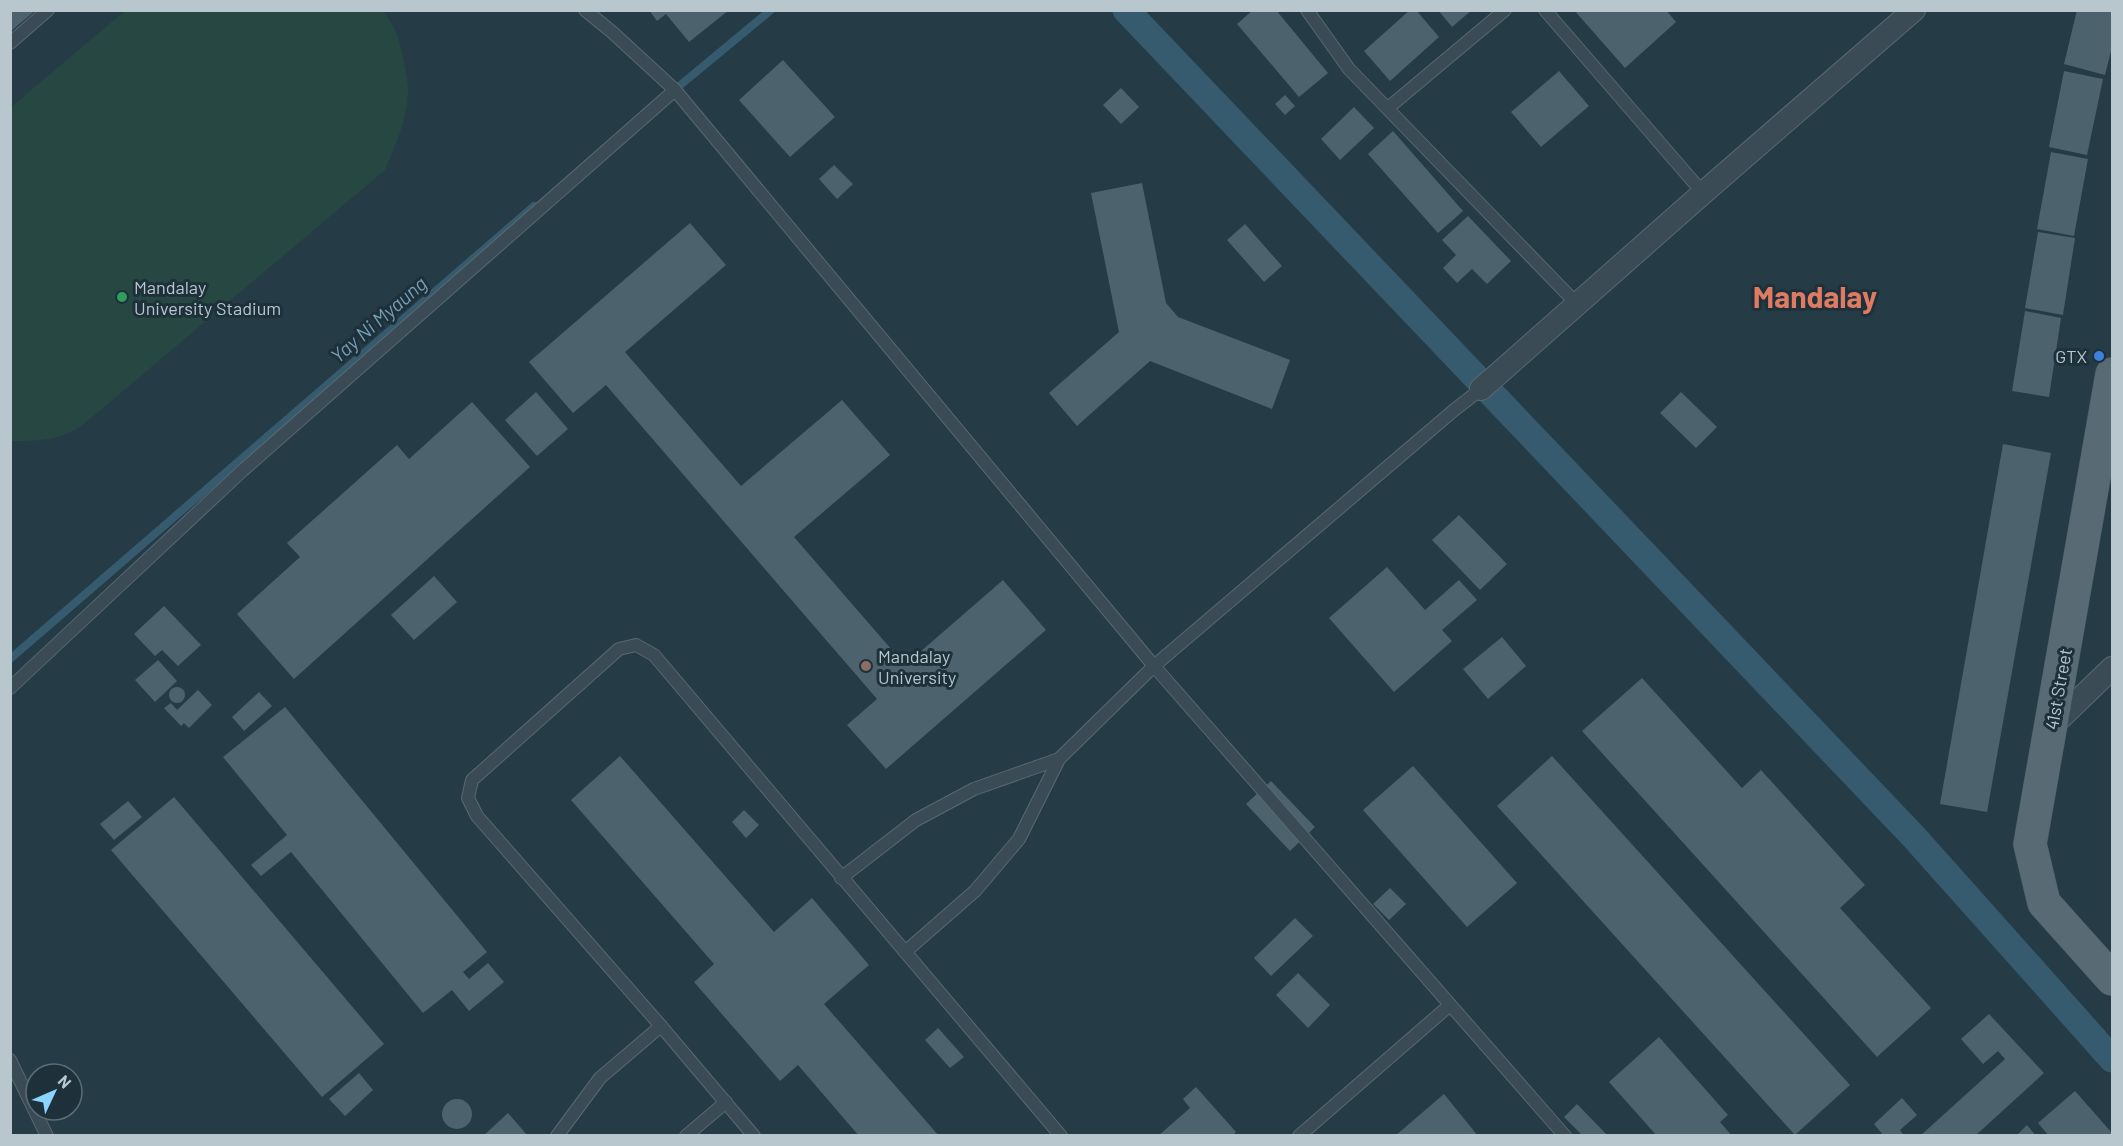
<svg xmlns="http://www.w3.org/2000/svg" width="2123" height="1146" viewBox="0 0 2123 1146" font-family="Barlow,sans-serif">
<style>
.green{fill:#274743}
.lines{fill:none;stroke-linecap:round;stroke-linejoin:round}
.stream{stroke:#375b6e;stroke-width:8}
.canal{stroke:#375b6e;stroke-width:27}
.building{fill:#4c636e}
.lane-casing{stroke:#596972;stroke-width:14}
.street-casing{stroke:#596972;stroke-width:24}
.primary-casing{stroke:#475761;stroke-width:34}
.lane{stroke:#3a4b55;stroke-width:12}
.street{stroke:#3a4b55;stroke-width:22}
.primary{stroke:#586b75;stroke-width:33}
.leisure-dot{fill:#2e9e5b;stroke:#1e313b;stroke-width:2}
.shop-dot{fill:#3f7fe0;stroke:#1e313b;stroke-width:2}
.education-dot{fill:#8d6e63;stroke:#1e313b;stroke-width:2}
.labels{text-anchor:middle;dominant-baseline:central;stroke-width:6;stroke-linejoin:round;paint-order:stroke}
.poi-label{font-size:18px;fill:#b8c6ce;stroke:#1e313b;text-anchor:start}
.street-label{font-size:18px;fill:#b8c6ce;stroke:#1e313b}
.water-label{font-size:20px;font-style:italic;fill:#759eb4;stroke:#1e313b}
.town-label{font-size:30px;font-weight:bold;fill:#df7b62;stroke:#1e313b}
</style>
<rect width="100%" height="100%" fill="#253b46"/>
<!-- green -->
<path class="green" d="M126,10L383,11C394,24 400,40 403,57C405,69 409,82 408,94C407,120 395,146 385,170L84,424C59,441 40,441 11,441V107Z"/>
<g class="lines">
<!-- stream -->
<g class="stream">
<polyline points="672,92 771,10"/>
<polyline points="10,659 534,206"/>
</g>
<!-- canal -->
<polyline class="canal" points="1126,10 1914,837 2112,1059"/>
</g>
<!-- building -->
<g class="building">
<polygon points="10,10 36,10 10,32"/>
<polygon points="649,10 729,10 689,42 666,14 657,21"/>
<polygon points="1253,10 1276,10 1328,73 1299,97 1237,24"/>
<polygon points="1410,10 1416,10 1439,37 1390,81 1364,51"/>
<polygon points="1438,10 1472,10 1452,27"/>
<polygon points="1574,10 1666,10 1676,22 1625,68"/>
<polygon points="2077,10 2112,10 2112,47 2105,75 2064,64"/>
<polygon points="783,60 835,117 790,157 739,100"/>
<polygon points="1559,71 1589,106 1541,147 1511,112"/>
<polygon points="2064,71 2103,79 2087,155 2049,147"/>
<polygon points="1121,88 1139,107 1121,124 1103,105"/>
<polygon points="1285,95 1295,106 1285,115 1275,104"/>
<polygon points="1354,107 1374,128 1340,160 1321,139"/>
<polygon points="1393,131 1463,211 1438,233 1368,154"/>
<polygon points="2051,152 2088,159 2074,236 2037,229"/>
<polygon points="834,165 853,184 837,199 819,179"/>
<polygon points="1142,183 1166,303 1178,317 1290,360 1272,409 1150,361 1077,426 1049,393 1119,332 1091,193"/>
<polygon points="1468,216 1511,261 1487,284 1472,269 1457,283 1443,268 1456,255 1442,240"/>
<polygon points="690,223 726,265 625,352 741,486 842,400 890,455 794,537 905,665 1003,580 1046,630 886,769 847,725 877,699 606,385 573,413 529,362"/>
<polygon points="1245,224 1282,266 1264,282 1227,240"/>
<polygon points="2038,232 2075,238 2063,315 2025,308"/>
<polygon points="2025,311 2061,318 2049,397 2012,391"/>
<polygon points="536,392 568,429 537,456 505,420"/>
<polygon points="1681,392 1717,427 1696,448 1660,413"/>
<polygon points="472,402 530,467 294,679 237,614 300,557 287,543 397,445 409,459"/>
<polygon points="2003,444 2051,453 1987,812 1940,804"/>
<polygon points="1459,515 1507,564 1480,590 1432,540"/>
<polygon points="1387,567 1425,610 1459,580 1477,600 1442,630 1452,641 1394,692 1329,618"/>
<polygon points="434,576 457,602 414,640 391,615"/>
<polygon points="164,606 201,645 178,666 162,650 155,656 134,634"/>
<polygon points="1502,637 1526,666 1488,699 1463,669"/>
<polygon points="158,660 177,681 155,702 135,680"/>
<polygon points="1642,678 1742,788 1761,770 1865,885 1840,908 1931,1008 1877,1057 1582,731"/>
<circle cx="177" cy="695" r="8"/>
<polygon points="198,690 212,705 189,728 184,723 181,726 164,708 171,703 177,710"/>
<polygon points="259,692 272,706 244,731 232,717"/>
<polygon points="285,707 487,952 463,972 469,979 488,963 504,982 469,1011 452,990 423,1013 291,852 261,876 251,865 287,835 223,757"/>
<polygon points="620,756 774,932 812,898 869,965 824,1004 939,1136 859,1136 798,1065 780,1081 694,982 714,964 571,800"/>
<polygon points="1552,756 1850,1085 1795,1135 1497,806"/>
<polygon points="1413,766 1517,883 1467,927 1363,810"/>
<polygon points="1271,781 1315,827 1290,851 1246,804"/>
<polygon points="174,797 384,1044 322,1097 111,850"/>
<polygon points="128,801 142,817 114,840 100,824"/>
<polygon points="744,810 759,825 746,838 732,822"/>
<polygon points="1390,888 1406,904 1389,920 1373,904"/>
<polygon points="1295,918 1313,936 1271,976 1254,958"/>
<polygon points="1298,973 1330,1005 1308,1028 1276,995"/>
<polygon points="1989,1014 2044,1073 1975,1136 1920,1136 2005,1059 1998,1051 1983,1064 1961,1039"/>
<polygon points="938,1028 964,1057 950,1068 925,1040"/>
<polygon points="1659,1037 1728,1115 1720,1122 1732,1136 1657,1136 1609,1082"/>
<polygon points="359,1073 373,1090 345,1116 329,1099"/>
<polygon points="1196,1087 1236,1132 1232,1136 1158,1136 1190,1108 1183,1099"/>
<polygon points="2075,1091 2112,1133 2112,1136 2049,1136 2038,1123"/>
<polygon points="1444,1094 1478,1136 1395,1136"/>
<polygon points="1902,1098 1917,1115 1900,1130 1904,1136 1884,1136 1874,1124"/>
<circle cx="457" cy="1114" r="15"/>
<polygon points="1577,1104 1608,1136 1583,1136 1564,1117"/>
<polygon points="508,1113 528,1136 483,1136"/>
<polygon points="2027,1125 2036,1136 2016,1136"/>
</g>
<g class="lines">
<defs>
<g id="lane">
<polyline points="1307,10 1349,69 1577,304"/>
<polyline points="1545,10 1703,193"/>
<polyline points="10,43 48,10"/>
<polyline points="675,90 1154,666 1565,1136"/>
<polyline points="1388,108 1505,10"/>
<polyline points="10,688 242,471 675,90 612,32 585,10"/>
<polyline points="1059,759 1154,666 1453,411 1481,389"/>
<polyline points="841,878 916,820 974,789 1059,759 1019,839 975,891 905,952"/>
<polyline points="10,1060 47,1136"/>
<polyline points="557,1136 600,1078 661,1026"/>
<polyline points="686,1136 726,1102"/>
<polyline points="754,1136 661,1026 477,816 468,798 472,780 619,649 636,645 654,655 1061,1136"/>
<polyline points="1299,1136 1450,1005"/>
</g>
<g id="street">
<polyline points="1481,389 1703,193 1914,10"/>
<polyline points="2052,726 2112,668"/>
</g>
<polyline id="primary" points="2112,374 2030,844 2044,903 2112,979"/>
</defs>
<!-- lane casing -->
<use href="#lane" class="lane-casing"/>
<!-- street casing -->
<use href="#street" class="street-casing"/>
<!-- primary casing -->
<use href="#primary" class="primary-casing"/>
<!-- lane -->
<use href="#lane" class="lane"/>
<!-- street -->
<use href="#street" class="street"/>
<!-- primary -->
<use href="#primary" class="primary"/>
</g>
<!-- markers -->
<circle class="leisure-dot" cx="122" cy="297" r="6"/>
<circle class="shop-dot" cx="2099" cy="356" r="6"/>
<circle class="education-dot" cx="866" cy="666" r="6"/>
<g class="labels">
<!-- poi labels -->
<g class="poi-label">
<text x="134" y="287">Mandalay<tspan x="134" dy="21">University Stadium</tspan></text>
<text x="2087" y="356" text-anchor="end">GTX</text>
<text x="878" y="656">Mandalay<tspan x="878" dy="21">University</tspan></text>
</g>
<!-- street labels -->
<g class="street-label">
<text transform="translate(2058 689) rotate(-80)">41st Street</text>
</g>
<!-- water labels -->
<g class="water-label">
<text transform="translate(378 319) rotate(-41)">Yay Ni Myaung</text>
</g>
<!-- town labels -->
<g class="town-label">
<text x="1815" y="296">Mandalay</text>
</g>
</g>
<!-- border -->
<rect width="2123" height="1146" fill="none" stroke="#b8c6ce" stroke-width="24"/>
<!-- north arrow -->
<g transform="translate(54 1092) rotate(46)"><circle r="28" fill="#1e313b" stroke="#5c6d76" stroke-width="1.5"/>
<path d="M0-4.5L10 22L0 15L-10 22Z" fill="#8cd3ff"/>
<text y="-9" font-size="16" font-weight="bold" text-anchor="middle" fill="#b8c6ce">N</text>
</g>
</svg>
